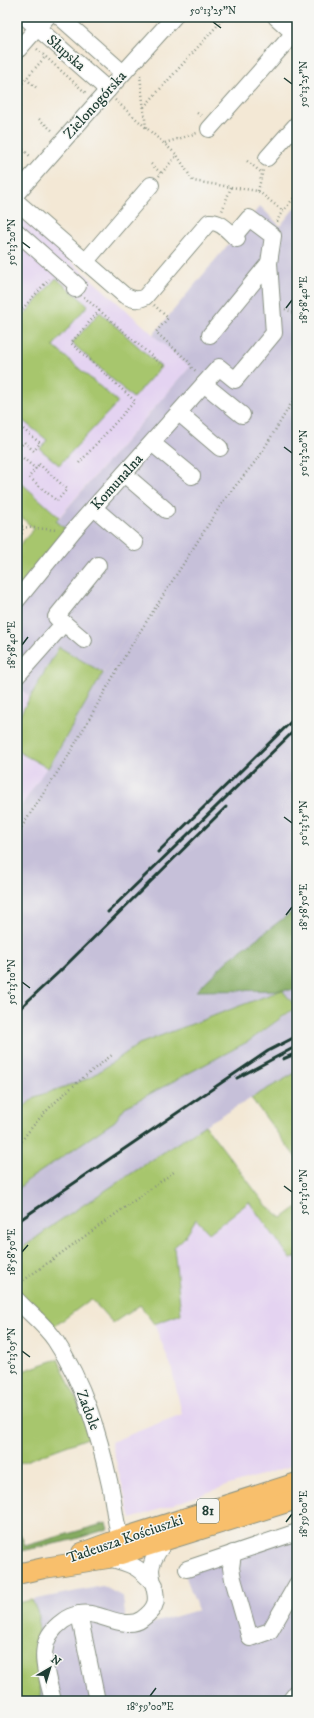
<svg xmlns="http://www.w3.org/2000/svg" width="314" height="1718" viewBox="0 0 314 1718" font-family="'IM FELL DW Pica',serif">
<style>
.built{fill:#e4d3f1}
.industrial{fill:#c6c0d9}
.green{fill:#a7c66d;stroke:#638250}
.forest{fill:#85ab60;stroke:#52744a}
.lines{fill:none;stroke-linecap:round;stroke-linejoin:round}
.minor-casing{stroke:#899284;stroke-width:18}
.major-casing{stroke:#899284;stroke-width:22}
.path{stroke:#899284;stroke-width:2.5;stroke-dasharray:1 3;stroke-linecap:butt}
.minor{stroke:#fff;stroke-width:16}
.major{stroke:#f8bf6c;stroke-width:20}
.rail{stroke:#1f3d34;stroke-width:3}
.ticks{fill:none;stroke:#1f3d34;stroke-width:1.5}
.labels{text-anchor:middle;dominant-baseline:central;stroke-width:3;stroke-linejoin:round;paint-order:stroke}
.shield{fill:#f6f6f2;stroke:#60746d;stroke-width:1}
.shield-label{font-size:14px;font-weight:bold;fill:#1f3d34}
.street-label{font-size:15px;fill:#1f3d34;stroke:#f6f6f2}
.neatline{fill:none;stroke:#1f3d34;stroke-width:1.5}
.ticks-label{font-size:10px;text-anchor:middle;fill:#1f3d34}
</style>
<rect width="100%" height="100%" fill="#f6f6f2"/>
<filter id="ink" filterUnits="userSpaceOnUse"><feTurbulence type="fractalNoise" baseFrequency=".025" numOctaves="2"/><feDisplacementMap in="SourceGraphic" scale="8" xChannelSelector="R" yChannelSelector="G"/><feConvolveMatrix kernelMatrix="1 2 1 2 8 2 1 2 1" color-interpolation-filters="sRGB"/></filter>
<filter id="wash" filterUnits="userSpaceOnUse"><feTurbulence type="fractalNoise" baseFrequency=".012" numOctaves="4" result="noise"/><feDisplacementMap in="SourceGraphic" scale="16" xChannelSelector="R" yChannelSelector="G"/><feGaussianBlur stdDeviation="0.9" result="paint"/><feColorMatrix in="noise" values="0 0 0 0 0 0 0 0 0 0 0 0 0 0 0 0 0 1.4 0 .05"/><feComposite in="paint" operator="in"/></filter>
<g filter="url(#wash)">
<rect width="100%" height="100%" fill="#f3e8d5"/>
<!-- built -->
<g class="built">
<polygon points="19,215 190,367 59,517 17,479 17,217"/>
<polygon points="17,686 30,697 17,720"/>
<polygon points="17,751 48,768 17,813"/>
<polygon points="249,1202 291,1259 297,1257 297,1464 226,1486 131,1519 111,1442 182,1414 171,1366 154,1324 181,1314 174,1247 184,1238 196,1219 209,1232"/>
</g>
<!-- industrial -->
<g class="industrial">
<polygon points="297,205 297,1072 205,1125 56,1223 17,1252 17,1190 28,1180 114,1121 125,1107 249,1041 296,1008 282,990 139,1044 90,1078 35,1097 17,1113 17,813 62,744 144,603 103,673 59,647 30,697 17,686 17,604 56,521 190,367 153,335 260,206 280,226"/>
<polygon points="297,1526 297,1599 290,1612 297,1623 297,1701 17,1701 17,1603 103,1586 123,1597 126,1623 129,1630 198,1610 182,1566"/>
</g>
<!-- green -->
<g class="green">
<polygon points="56,278 88,305 53,346 118,402 59,465 40,449 47,440 17,416 17,400 23,394 17,389 17,323"/>
<polygon points="100,312 161,367 133,398 72,343"/>
<polygon points="17,479 59,517 56,521 66,529 17,592 17,548 34,529 17,513"/>
<polygon points="59,647 103,673 48,768 17,751 17,720"/>
<polygon points="282,990 296,1007 249,1041 125,1107 115,1121 28,1180 17,1190 17,1113 35,1097 90,1078 139,1044"/>
<polygon points="297,1072 297,1159 251,1098"/>
<polygon points="205,1125 266,1205 282,1218 297,1207 297,1257 291,1259 249,1202 209,1233 196,1219 184,1238 174,1247 181,1314 154,1324 140,1305 113,1323 91,1299 51,1329 17,1295 17,1252 56,1223"/>
<polygon points="58,1359 93,1436 17,1464 17,1373"/>
<polygon points="32,1600 39,1616 36,1660 42,1701 17,1701 17,1603"/>
</g>
<!-- forest -->
<g class="forest">
<polygon points="297,908 297,990 196,991 228,960"/>
<polygon points="106,1523 108,1529 72,1540 17,1552 17,1534 21,1535 25,1546"/>
</g>
</g>
<g filter="url(#ink)">
<g class="lines">
<defs>
<g id="minor">
<polyline points="25,17 108,90"/>
<polyline points="60,17 123,73"/>
<polyline points="276,17 297,36"/>
<polyline points="17,51 47,17"/>
<polyline points="209,129 294,33"/>
<polyline points="267,158 297,124"/>
<polyline points="17,193 108,90 174,17"/>
<path d="M17,202L124,295C132,299 137,301 145,297L209,222C221,221 228,231 237,239"/>
<polyline points="17,232 78,286 75,289"/>
<polyline points="234,236 249,218 273,236 269,263"/>
<polyline points="86,261 151,185"/>
<polyline points="204,384 242,415"/>
<polyline points="179,413 220,448"/>
<polyline points="152,443 192,476"/>
<polyline points="124,474 166,510"/>
<polyline points="94,508 135,543"/>
<polyline points="17,600 73,531 219,367 235,380 274,333 269,263 210,335"/>
<polyline points="64,623 84,640"/>
<polyline points="17,676 64,623 56,617 98,565"/>
<path d="M17,1300C29,1313 45,1325 55,1340C84,1383 99,1435 110,1485C114,1503 115,1521 120,1539"/>
<polyline points="233,1553 231,1568 233,1579 250,1638 270,1631 297,1584"/>
<path d="M108,1558C132,1564 138,1566 155,1585"/>
<polyline points="187,1569 297,1532"/>
<polyline points="79,1614 97,1701"/>
<path d="M53,1701C46,1670 33,1642 63,1621C72,1614 85,1612 95,1615C109,1618 129,1629 142,1619C166,1602 152,1591 151,1570C151,1559 160,1549 166,1540"/>
<polyline points="290,1701 297,1692"/>
</g>
<g id="major">
<polyline points="82,1553 120,1539 297,1483"/>
<polyline points="17,1574 44,1568 108,1558 297,1499"/>
</g>
</defs>
<!-- minor casing -->
<use href="#minor" class="minor-casing"/>
<!-- major casing -->
<use href="#major" class="major-casing"/>
<!-- path -->
<g class="path">
<polyline points="37,49 87,94"/>
<polyline points="140,75 146,128"/>
<polyline points="26,79 38,89"/>
<polyline points="17,89 45,57"/>
<polyline points="115,100 177,155 193,181 231,187 222,211"/>
<polyline points="17,103 22,107"/>
<polyline points="144,107 225,17"/>
<polyline points="197,113 203,117"/>
<polyline points="39,119 54,132"/>
<polyline points="165,143 197,133"/>
<polyline points="17,144 31,157"/>
<polyline points="247,161 262,173"/>
<polyline points="151,164 161,173"/>
<polyline points="159,176 177,155"/>
<polyline points="231,187 258,191 283,211"/>
<polyline points="258,191 263,170"/>
<polyline points="277,222 280,215 297,194"/>
<polyline points="84,297 163,366"/>
<polyline points="154,305 168,318 156,332 189,362 192,368 197,372"/>
<polyline points="285,309 297,314"/>
<polyline points="17,315 49,279"/>
<polyline points="17,424 40,443 34,451 24,442 17,451"/>
<polyline points="17,453 36,469"/>
<polyline points="79,463 135,401 71,343 100,310"/>
<polygon points="39,464 67,489 57,501 29,477"/>
<polyline points="17,519 21,523 23,532 17,539"/>
<polyline points="22,527 57,530"/>
<polyline points="17,834 68,756 129,649 224,500 259,457 297,394"/>
<path d="M17,1148C41,1110 77,1082 112,1055"/>
<polyline points="17,1285 174,1172"/>
</g>
<!-- minor -->
<use href="#minor" class="minor"/>
<!-- major -->
<use href="#major" class="major"/>
<!-- rail -->
<g class="rail">
<polyline points="158,852 297,716"/>
<polyline points="108,912 297,728"/>
<polyline points="17,1011 59,972 226,807"/>
<polyline points="283,1059 297,1053"/>
<polyline points="237,1078 297,1046"/>
<polyline points="17,1222 268,1051 297,1036"/>
</g>
</g>
</g>
<!-- ticks -->
<path class="ticks" d="M213,22L221,28M284,78L292,84M22,242L30,248M286,308L292,300M284,447L292,453M22,645L28,637M284,817L292,823M286,915L292,907M22,982L30,988M284,1186L292,1192M22,1252L28,1245M22,1351L30,1357M286,1522L292,1514M150,1696L156,1688"/>
<g class="labels">
<!-- shield labels -->
<rect class="shield" x="197" y="1499" width="22" height="24" rx="3"/>
<g class="shield-label">
<text x="208" y="1511">81</text>
</g>
<!-- street labels -->
<g class="street-label">
<text transform="translate(66 53) rotate(41)">Słupska</text>
<text transform="translate(95 105) rotate(-48)">Zielonogórska</text>
<text transform="translate(117 482) rotate(-48)">Komunalna</text>
<text transform="translate(88 1410) rotate(69)">Zadole</text>
<text transform="translate(125 1539) rotate(-19)">Tadeusza Kościuszki</text>
</g>
</g>
<!-- margin -->
<rect width="314" height="1718" fill="none" stroke="#f6f6f2" stroke-width="44"/>
<!-- north arrow -->
<g transform="translate(50 1668) rotate(38)" stroke="#f6f6f2" stroke-width="3" paint-order="stroke">
<path d="M0-3L7 15L0 10L-7 15Z" fill="#1f3d34"/>
<text y="-6" font-size="11" font-weight="bold" text-anchor="middle" fill="#1f3d34">N</text>
</g>
<rect x="22" y="22" width="270" height="1674" class="neatline"/>
<g class="ticks-label">
<text x="213" y="14">50°13'25"N</text>
<text transform="translate(303 84) rotate(-90)" y="4">50°13'25"N</text>
<text transform="translate(11 242) rotate(-90)" y="4">50°13'20"N</text>
<text transform="translate(303 300) rotate(-90)" y="4">18°58'40"E</text>
<text transform="translate(303 453) rotate(-90)" y="4">50°13'20"N</text>
<text transform="translate(11 645) rotate(-90)" y="4">18°58'40"E</text>
<text transform="translate(303 823) rotate(-90)" y="4">50°13'15"N</text>
<text transform="translate(303 907) rotate(-90)" y="4">18°58'50"E</text>
<text transform="translate(11 982) rotate(-90)" y="4">50°13'10"N</text>
<text transform="translate(303 1192) rotate(-90)" y="4">50°13'10"N</text>
<text transform="translate(11 1252) rotate(-90)" y="4">18°58'50"E</text>
<text transform="translate(11 1351) rotate(-90)" y="4">50°13'05"N</text>
<text transform="translate(303 1514) rotate(-90)" y="4">18°59'00"E</text>
<text x="150" y="1710">18°59'00"E</text>
</g>
</svg>
